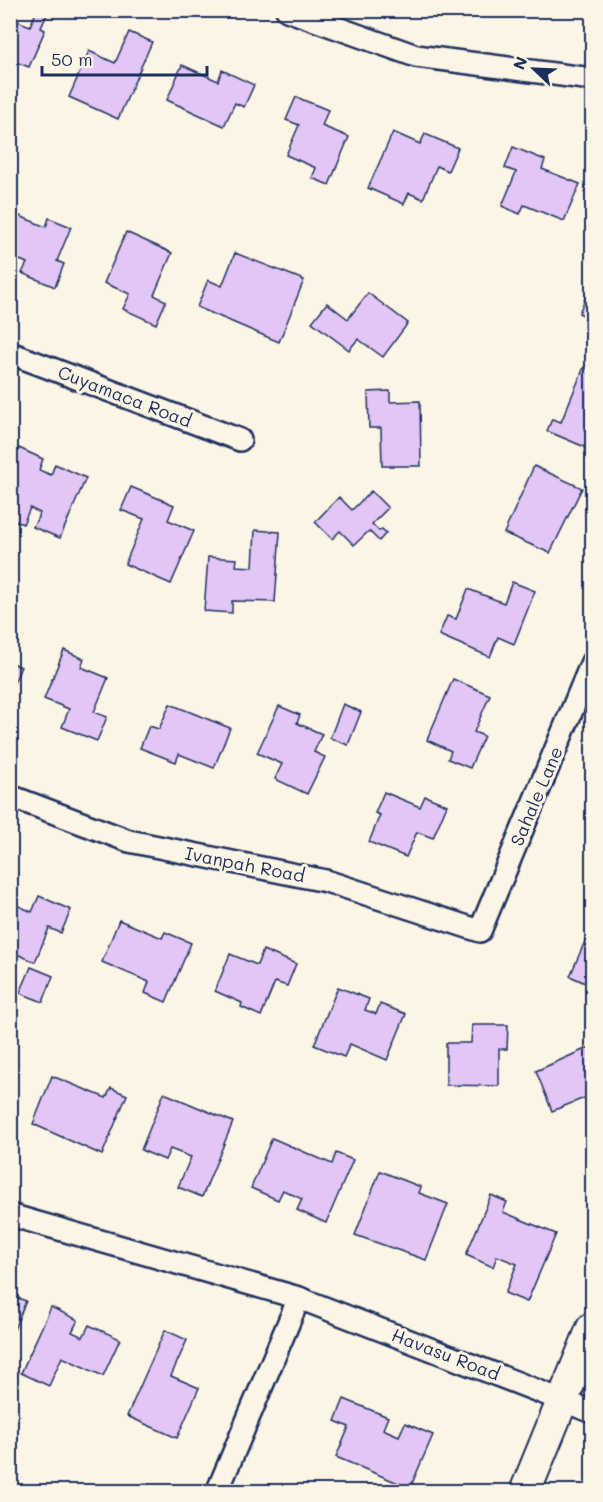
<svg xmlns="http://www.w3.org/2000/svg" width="603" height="1502" viewBox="0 0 603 1502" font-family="Mali,sans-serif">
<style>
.building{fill:#e2c6f5;stroke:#1b2f5e;stroke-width:1.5}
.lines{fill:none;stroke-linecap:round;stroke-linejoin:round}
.street-casing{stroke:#1b2f5e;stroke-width:26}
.secondary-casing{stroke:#1b2f5e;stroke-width:34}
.street{stroke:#fcf5e5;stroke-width:21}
.secondary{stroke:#fcf5e5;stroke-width:30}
.labels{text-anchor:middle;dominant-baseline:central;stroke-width:6;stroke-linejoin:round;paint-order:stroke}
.street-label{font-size:18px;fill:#1b2f5e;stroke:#fcf5e5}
</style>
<rect width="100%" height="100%" fill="#fcf5e5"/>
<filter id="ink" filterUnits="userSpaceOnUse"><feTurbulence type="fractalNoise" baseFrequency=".0167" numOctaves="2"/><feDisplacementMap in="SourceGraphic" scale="12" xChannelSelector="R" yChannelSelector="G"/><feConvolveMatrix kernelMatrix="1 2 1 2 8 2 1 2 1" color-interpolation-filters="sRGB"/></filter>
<g filter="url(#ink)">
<!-- building -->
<g class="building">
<polygon points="37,10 48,12 41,28 45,30 29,67 10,60 10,18 30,26"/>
<polygon points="129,32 152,42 118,119 69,97 89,51 115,63"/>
<polygon points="182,65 218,81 222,70 254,85 244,107 235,103 224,126 167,100"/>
<polygon points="296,97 328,110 322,126 349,137 329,185 312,178 316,168 286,155 299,125 286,120"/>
<polygon points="393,132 420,144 425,134 458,148 448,171 437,166 423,199 409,193 404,204 368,188"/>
<polygon points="513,147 545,160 542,169 580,184 564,221 524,205 520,214 502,206 516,172 505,168"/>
<polygon points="10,212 46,227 49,218 71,227 57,261 64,264 55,287 22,273 27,263 10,256"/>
<polygon points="126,232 172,253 154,295 166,301 156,324 123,309 130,294 104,283"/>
<polygon points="235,253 304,280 279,342 197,307 208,280 222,286"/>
<polygon points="368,293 408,323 383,357 358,339 349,350 312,322 327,303 348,319"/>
<polygon points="587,294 592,296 592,319 579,313"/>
<polygon points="584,367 592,371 592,450 547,431 552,419 561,422"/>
<polygon points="390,391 390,402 420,401 421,466 382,466 381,428 369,428 368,392"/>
<polygon points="19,448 43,459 39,470 51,475 55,464 86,478 60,538 33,527 40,513 30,508 23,524 10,519 10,468"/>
<polygon points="534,466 582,488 550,553 504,533"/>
<polygon points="131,487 174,505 168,520 194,531 171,584 125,564 144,519 121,510"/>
<polygon points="371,491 388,508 372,524 379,531 382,529 386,533 379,541 369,531 354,545 340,531 332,539 315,522 339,497 352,510"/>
<polygon points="255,530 280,532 275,602 232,601 232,613 204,611 208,557 237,559 236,566 253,567"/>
<polygon points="512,582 535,591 514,644 498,637 490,657 439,635 447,616 456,619 468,589 504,603"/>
<polygon points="64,650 84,659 81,667 108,678 94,712 107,717 97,741 62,727 69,709 44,699"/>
<polygon points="10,662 21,667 10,692"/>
<polygon points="453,679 490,695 474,732 484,736 470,768 448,759 451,751 427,740"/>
<polygon points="170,704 230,728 214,768 179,754 176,762 140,748 149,726 159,729"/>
<polygon points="343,704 361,712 348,745 330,738"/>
<polygon points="279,706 300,715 297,723 322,734 314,752 325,757 307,794 275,779 282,764 257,753"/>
<polygon points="384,792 420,807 425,796 447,805 433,838 417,832 406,857 369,842 380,815 375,813"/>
<polygon points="39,896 71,910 61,933 49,928 35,962 10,951 10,902 32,912"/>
<polygon points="119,920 162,938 165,932 191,943 166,1002 145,993 149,982 102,962"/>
<polygon points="592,925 592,986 570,976"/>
<polygon points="263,950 296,964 287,986 275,982 261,1016 241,1007 242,1003 215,991 230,954 257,965"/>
<polygon points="31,967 53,976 43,1002 20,993"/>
<polygon points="338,987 369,999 365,1010 376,1014 380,1004 406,1014 387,1060 350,1044 344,1057 314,1045"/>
<polygon points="472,1025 508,1025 507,1049 499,1049 499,1086 446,1085 446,1043 471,1043"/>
<polygon points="592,1046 592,1095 552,1111 536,1071"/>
<polygon points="52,1076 106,1098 111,1088 127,1095 102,1155 33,1124"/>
<polygon points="164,1093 233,1122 202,1197 178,1187 191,1157 170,1149 165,1160 141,1150"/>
<polygon points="272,1138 332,1164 336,1153 353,1160 326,1223 297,1210 302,1199 283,1190 278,1200 251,1188"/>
<polygon points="380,1171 421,1187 419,1193 448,1204 426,1260 355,1235"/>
<polygon points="491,1195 507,1202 503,1212 556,1234 527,1302 505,1293 517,1264 497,1256 493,1267 466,1255"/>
<polygon points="10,1295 26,1301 10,1339"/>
<polygon points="51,1307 78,1320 72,1332 83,1337 89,1325 120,1339 103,1376 62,1357 49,1386 21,1373"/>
<polygon points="165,1330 187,1340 171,1376 199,1388 177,1438 127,1416"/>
<polygon points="344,1399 388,1417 383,1429 399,1436 405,1423 433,1435 410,1488 336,1457 349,1427 335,1421"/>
</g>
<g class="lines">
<defs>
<g id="street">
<polyline points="287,10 416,56 592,79"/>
<polyline points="10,353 240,440"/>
<polyline points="10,796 129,841 326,881 480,931 592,662"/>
<polyline points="10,1215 299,1298 592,1412"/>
<polyline points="217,1492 299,1298"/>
</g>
<polyline id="secondary" points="525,1492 592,1328"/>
</defs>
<!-- street casing -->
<use href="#street" class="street-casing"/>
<!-- secondary casing -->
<use href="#secondary" class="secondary-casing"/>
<!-- street -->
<use href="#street" class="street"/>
<!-- secondary -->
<use href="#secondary" class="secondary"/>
</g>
</g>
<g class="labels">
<!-- street labels -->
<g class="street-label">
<text transform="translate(125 396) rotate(21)">Cuyamaca Road</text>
<text transform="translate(536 796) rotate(-67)">Sahale Lane</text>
<text transform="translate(245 864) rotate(11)">Ivanpah Road</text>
<text transform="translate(446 1354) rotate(21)">Havasu Road</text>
</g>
</g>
<!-- margin -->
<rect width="603" height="1502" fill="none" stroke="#fcf5e5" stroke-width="36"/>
<rect x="18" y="18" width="567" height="1466" fill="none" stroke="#1b2f5e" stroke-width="2" filter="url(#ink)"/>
<!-- north arrow -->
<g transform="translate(534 69) rotate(293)" stroke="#fcf5e5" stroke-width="4.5" paint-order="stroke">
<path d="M0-4.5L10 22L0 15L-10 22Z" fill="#1b2f5e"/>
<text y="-9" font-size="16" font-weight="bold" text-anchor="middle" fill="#1b2f5e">N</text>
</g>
<!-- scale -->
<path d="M42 66v9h165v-9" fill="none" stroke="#1b2f5e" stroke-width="3"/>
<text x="51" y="66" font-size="18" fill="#1b2f5e" stroke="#fcf5e5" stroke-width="4.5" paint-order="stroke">50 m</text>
</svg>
